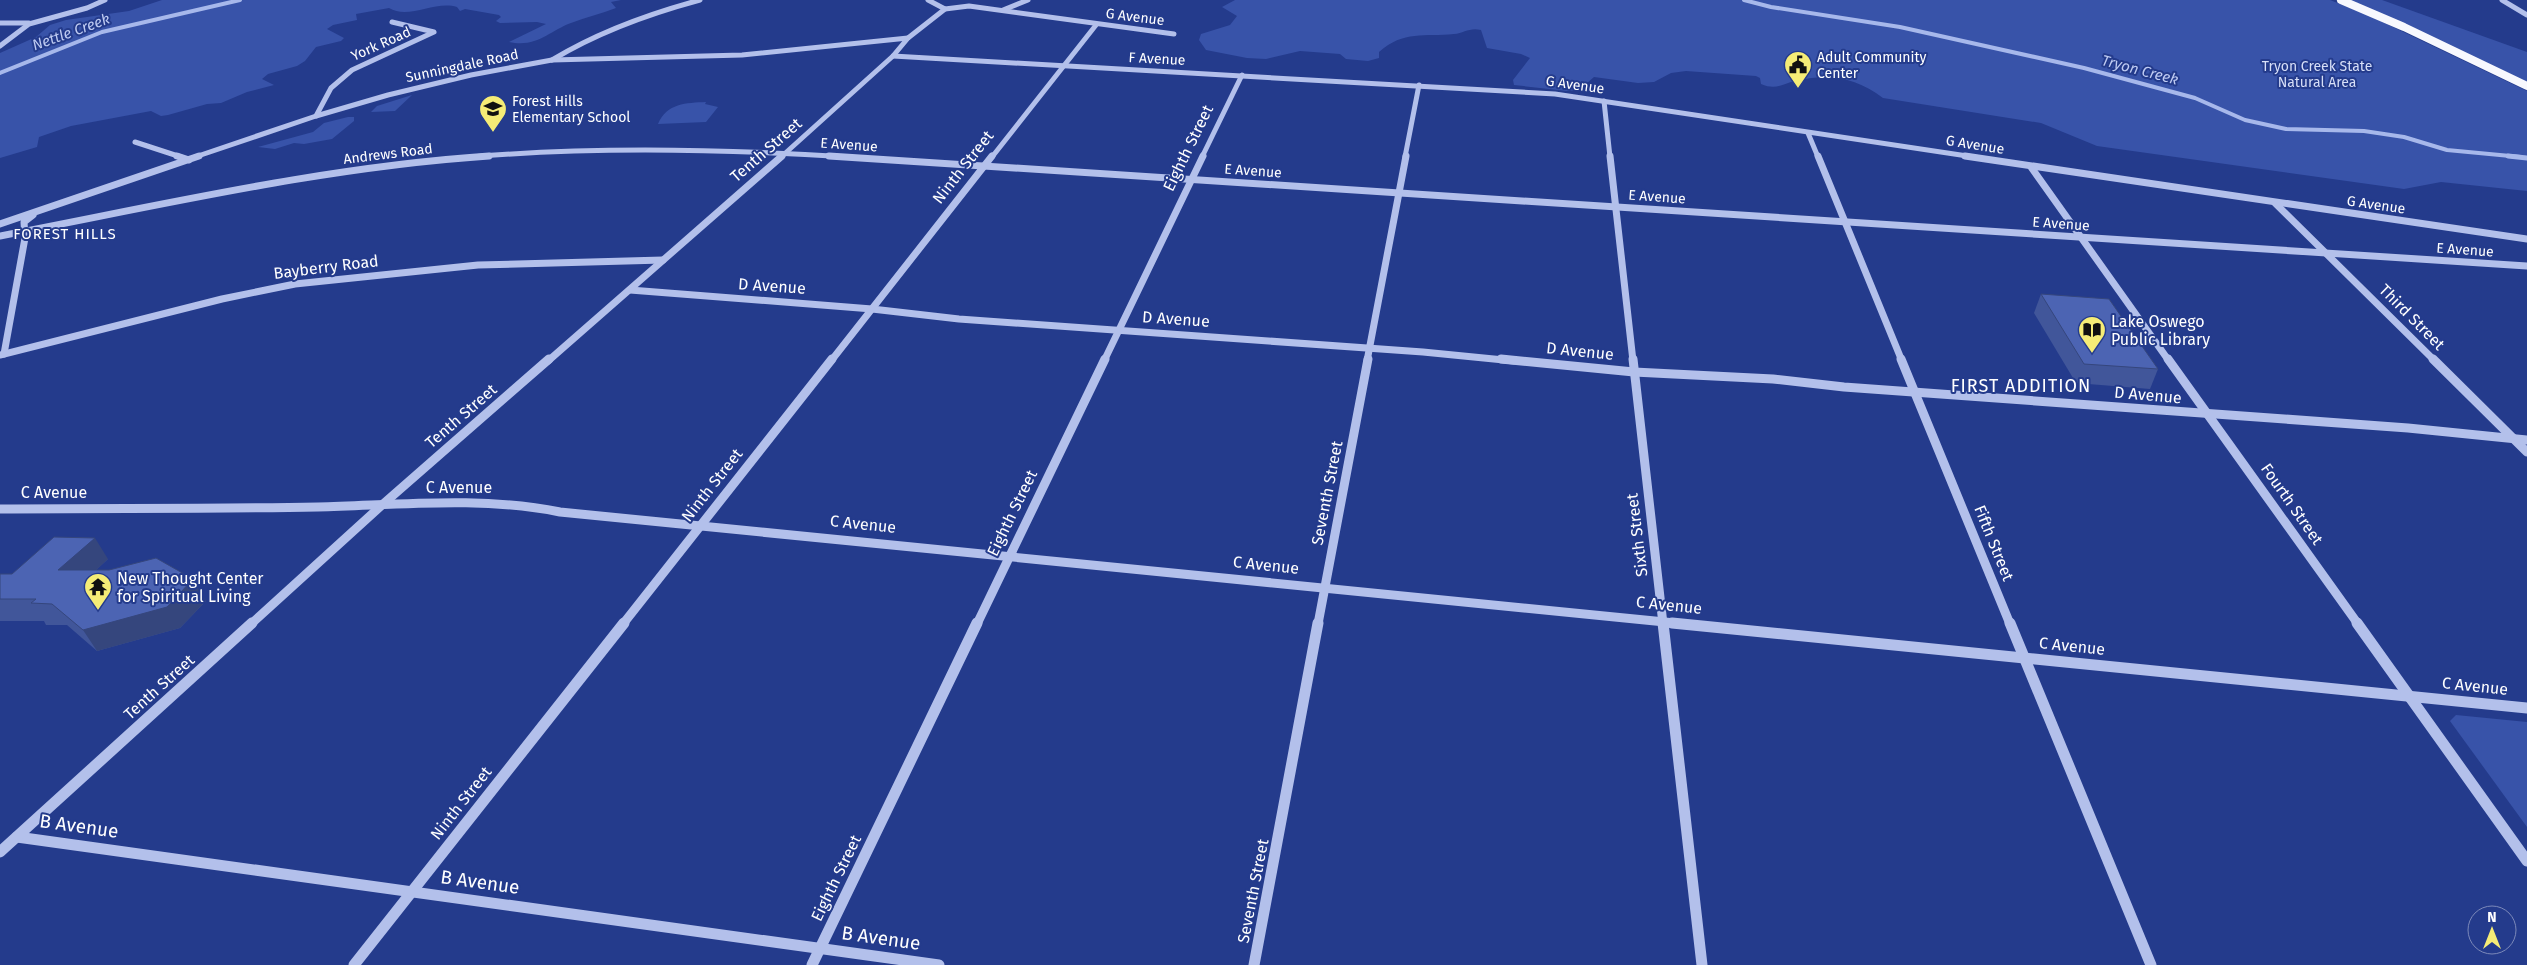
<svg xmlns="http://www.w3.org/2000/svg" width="2527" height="965" viewBox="0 0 2527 965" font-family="'Fira Sans',sans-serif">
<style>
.green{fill:#3853a9}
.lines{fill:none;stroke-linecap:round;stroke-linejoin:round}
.stream-far1{stroke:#a7b8eb;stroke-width:4}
.stream{stroke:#a7b8eb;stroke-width:5}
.minor-far3{stroke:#b3c0eb;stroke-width:5}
.minor-far2{stroke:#b3c0eb;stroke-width:7}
.minor-far1{stroke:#b3c0eb;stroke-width:9}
.minor{stroke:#b3c0eb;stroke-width:11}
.major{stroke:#f7f8fe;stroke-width:8}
.wall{fill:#41569a}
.shaded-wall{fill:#35467d}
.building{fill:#4c64b3;stroke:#35467d}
.labels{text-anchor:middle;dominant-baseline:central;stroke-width:4;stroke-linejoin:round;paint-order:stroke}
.far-street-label{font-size:14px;fill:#fff;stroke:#243b8c}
.far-poi-label{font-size:14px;fill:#fff;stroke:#243b8c;text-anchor:start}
.far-park-label{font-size:14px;fill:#d7dff8;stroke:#243b8c}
.far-water-label{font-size:15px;font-style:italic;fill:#bfcbf2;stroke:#243b8c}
.far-neighbourhood-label{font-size:15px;letter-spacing:1px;fill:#fff;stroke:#243b8c}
.street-label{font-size:16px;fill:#fff;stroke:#243b8c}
.poi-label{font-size:16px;fill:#fff;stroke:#243b8c;text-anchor:start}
.neighbourhood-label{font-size:18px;letter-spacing:1px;fill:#fff;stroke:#243b8c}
.near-street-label{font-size:19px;fill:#fff;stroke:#243b8c}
</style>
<rect width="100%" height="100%" fill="#243b8c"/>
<!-- green -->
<g class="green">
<path d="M162,0H621L611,2L616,8C601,14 586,17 571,23C549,31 537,48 509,42L546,24L537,22L500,23L496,21L501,17L499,15L465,9L460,11L457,7C435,0 409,20 389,8L356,14L357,20L333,25L327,29L344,38L341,41L316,47L305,61L297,66L268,74L262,79L274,85L247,92L221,103L207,104L168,115L161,116L151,111L71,126L39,137L37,147L0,158V53L36,37L50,25L66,20L129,11Z"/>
<path d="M1235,0H2330L2370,16L2527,91V191L2441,182L2404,189L2097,146L2041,123L1883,98C1856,77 1828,73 1794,81C1781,85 1775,90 1761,84L1760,78L1756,76L1686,71L1671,73L1654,82L1638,83L1594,77L1579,90L1567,91L1514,85L1513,80L1530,58L1521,54L1487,48L1481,30C1470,27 1464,33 1454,34C1424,37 1404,30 1379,52V58L1368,61L1346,59L1340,54L1300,51L1266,59L1247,58L1206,50L1199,40L1201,34L1230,25L1237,16L1222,7Z"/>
<polygon points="2348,0 2382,0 2527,52 2527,83"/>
<polygon points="412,95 395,111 371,112 377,106"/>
<path d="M706,102L705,104L718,107L706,122L658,124C667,103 686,103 706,102Z"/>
<polygon points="348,117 354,117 354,121 332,139 304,144 294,143 275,149 258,147 313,132 324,123"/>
<polygon points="2456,715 2527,722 2527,827 2450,721"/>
</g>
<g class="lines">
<!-- stream-far1 -->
<g class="stream-far1">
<polyline points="1744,0 1771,7 1900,27 2084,68 2195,98 2245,120 2286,129 2364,131 2404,137 2447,150 2521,157"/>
<polyline points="0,73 102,32 240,0"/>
</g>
<!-- stream -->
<polyline class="stream" points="2508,156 2527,158"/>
<!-- minor-far3 -->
<g class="minor-far3">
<polyline points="928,0 945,9"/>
<polyline points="2502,0 2527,15"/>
<polyline points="1003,10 1028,0"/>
<polyline points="0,23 29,23"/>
<polyline points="0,46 29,24 87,8 105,0"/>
<polyline points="893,56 1555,94 1974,157"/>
<path d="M552,60C598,32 648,14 700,0"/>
<polyline points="1604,101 1610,157"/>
<polyline points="316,116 331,88 352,70 434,32 392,22"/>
<polyline points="1808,133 1818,157"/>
<polyline points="135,142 181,157"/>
<polyline points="195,157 316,116 388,95 471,75 552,60 742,55 908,38"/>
<path d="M472,157C597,146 723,149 849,157"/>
<polyline points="781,157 893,56 908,38 945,9 969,6 1174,34"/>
<polyline points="992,157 1096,25"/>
<polyline points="1202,157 1242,75"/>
<polyline points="1405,157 1419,85"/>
</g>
<!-- minor-far2 -->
<g class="minor-far2">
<polyline points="177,156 189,160"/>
<polyline points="829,156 2527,266"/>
<polyline points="1610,156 1633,361"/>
<polyline points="1818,156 1902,361"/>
<polyline points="1965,156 2527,239"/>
<polyline points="2031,167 2169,361"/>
<polyline points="2275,203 2435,361"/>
<polyline points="0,224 199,156"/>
<path d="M0,236C162,205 324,167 489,156"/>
<polyline points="630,290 872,309 959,319 1423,352 1514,361"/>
<polyline points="4,354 25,238 24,222 33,215"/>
<polyline points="0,355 222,299 295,284 478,265 663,260"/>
<polyline points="548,361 782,156"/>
<polyline points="831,361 992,156"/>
<polyline points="1104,361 1203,156"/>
<polyline points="1367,361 1406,156"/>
</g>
<!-- minor-far1 -->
<g class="minor-far1">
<polyline points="1501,359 1634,372 1773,379 1844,387 2408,428 2527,440"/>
<polyline points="1633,359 1663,624"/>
<polyline points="1901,359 2010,624"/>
<polyline points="2168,359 2358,624"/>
<polyline points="2433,359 2527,452"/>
<path d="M0,509C106,508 212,509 318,507C399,505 480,496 560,512L1685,624"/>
<polyline points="251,624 382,505 549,359"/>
<polyline points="623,624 832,359"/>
<polyline points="977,624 1105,359"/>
<polyline points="1318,624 1368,359"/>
</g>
<!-- minor -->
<g class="minor">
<polyline points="1663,623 1702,965"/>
<polyline points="1672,623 2527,708"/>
<polyline points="2010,623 2151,965"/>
<polyline points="2357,623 2527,861"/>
<polyline points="17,837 939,965"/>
<polyline points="0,852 252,623"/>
<polyline points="354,965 624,623"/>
<polyline points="812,965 977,623"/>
<polyline points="1254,965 1318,623"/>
</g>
<!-- major -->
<polyline class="major" points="2341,0 2404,27 2527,86"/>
</g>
<!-- wall -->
<g class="wall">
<polygon points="2041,294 2158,369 2150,389 2076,383 2034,313"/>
<polygon points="108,559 96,570 206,601 180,628 97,651 67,625 46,625 44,621 0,621 0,574 12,574"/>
</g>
<!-- shaded-wall -->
<g class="shaded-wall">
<polygon points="95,538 108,559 73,592 58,570"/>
<polygon points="193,579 206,601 180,628 97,651 83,630"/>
</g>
<!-- building -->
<g class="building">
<polygon points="2041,294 2109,299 2158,369 2084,364"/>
<polygon points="54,537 95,538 58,570 109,570 156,558 193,579 167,607 83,630 52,604 31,603 36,599 0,599 0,574 12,574"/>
</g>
<!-- icons -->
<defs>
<symbol id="civic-pin" viewBox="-11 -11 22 30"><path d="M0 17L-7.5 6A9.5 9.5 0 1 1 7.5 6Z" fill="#f5ec76" stroke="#243b8c"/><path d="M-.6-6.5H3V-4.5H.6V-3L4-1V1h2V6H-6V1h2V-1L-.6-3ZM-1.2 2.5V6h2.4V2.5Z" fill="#111"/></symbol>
<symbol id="school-pin" viewBox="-11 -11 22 30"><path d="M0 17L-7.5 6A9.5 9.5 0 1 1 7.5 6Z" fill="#f5ec76" stroke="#243b8c"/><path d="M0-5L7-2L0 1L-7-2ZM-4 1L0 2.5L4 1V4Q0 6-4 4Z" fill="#111"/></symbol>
<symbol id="library-pin" viewBox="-11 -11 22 30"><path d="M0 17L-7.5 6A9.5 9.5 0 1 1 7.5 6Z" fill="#f5ec76" stroke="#243b8c"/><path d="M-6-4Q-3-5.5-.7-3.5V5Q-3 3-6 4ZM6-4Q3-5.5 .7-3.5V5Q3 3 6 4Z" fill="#111"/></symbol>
<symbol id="temple-pin" viewBox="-11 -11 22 30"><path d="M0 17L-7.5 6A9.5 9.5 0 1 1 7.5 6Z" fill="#f5ec76" stroke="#243b8c"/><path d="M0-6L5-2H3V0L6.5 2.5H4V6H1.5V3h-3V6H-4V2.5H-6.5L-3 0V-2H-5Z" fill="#111"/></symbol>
</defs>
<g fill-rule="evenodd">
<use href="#civic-pin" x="1782" y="49" width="32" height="43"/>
<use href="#school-pin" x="477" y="93" width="32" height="43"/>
<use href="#library-pin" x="2076" y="314" width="32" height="43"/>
<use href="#temple-pin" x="82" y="571" width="32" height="43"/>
</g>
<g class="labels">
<!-- far-street labels -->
<g class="far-street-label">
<text transform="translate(1135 17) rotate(7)">G Avenue</text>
<text transform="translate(381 44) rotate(-24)">York Road</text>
<text transform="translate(1157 59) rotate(3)">F Avenue</text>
<text transform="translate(462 66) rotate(-12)">Sunningdale Road</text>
<text transform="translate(1575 85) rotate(8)">G Avenue</text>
<text transform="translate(849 145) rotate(4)">E Avenue</text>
<text transform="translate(1975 145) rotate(9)">G Avenue</text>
<text transform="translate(388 154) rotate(-7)">Andrews Road</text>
<text transform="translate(1253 171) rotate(4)">E Avenue</text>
<text transform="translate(1657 197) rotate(4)">E Avenue</text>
<text transform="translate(2376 205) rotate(8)">G Avenue</text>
<text transform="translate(2061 224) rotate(4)">E Avenue</text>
<text transform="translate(2465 250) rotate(4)">E Avenue</text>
</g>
<!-- far-poi labels -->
<g class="far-poi-label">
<text x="1817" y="57">Adult Community<tspan x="1817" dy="16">Center</tspan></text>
<text x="512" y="101">Forest Hills<tspan x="512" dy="16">Elementary School</tspan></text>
</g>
<!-- far-park labels -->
<g class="far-park-label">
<text x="2317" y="66">Tryon Creek State<tspan x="2317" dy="16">Natural Area</tspan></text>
</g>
<!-- far-water labels -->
<g class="far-water-label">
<text transform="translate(71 32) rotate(-20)">Nettle Creek</text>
<text transform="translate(2140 70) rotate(15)">Tryon Creek</text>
</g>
<!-- far-neighbourhood labels -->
<g class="far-neighbourhood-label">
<text x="65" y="234">FOREST HILLS</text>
</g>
<!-- street labels -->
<g class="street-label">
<text transform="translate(1188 148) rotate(-64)">Eighth Street</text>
<text transform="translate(766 150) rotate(-41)">Tenth Street</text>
<text transform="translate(963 167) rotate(-52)">Ninth Street</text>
<text transform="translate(326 267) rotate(-7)">Bayberry Road</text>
<text transform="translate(772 286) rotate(4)">D Avenue</text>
<text transform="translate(2412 317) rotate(45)">Third Street</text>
<text transform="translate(1176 319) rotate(4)">D Avenue</text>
<text transform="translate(1580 351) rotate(6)">D Avenue</text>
<text transform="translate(2148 395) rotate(5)">D Avenue</text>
<text transform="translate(461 416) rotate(-41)">Tenth Street</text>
<text transform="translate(712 485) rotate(-52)">Ninth Street</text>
<text x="459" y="487">C Avenue</text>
<text x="54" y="492">C Avenue</text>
<text transform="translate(1327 493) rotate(-79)">Seventh Street</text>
<text transform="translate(2292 504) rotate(55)">Fourth Street</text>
<text transform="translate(1012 513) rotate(-64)">Eighth Street</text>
<text transform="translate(863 524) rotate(6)">C Avenue</text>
<text transform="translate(1637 535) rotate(-97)">Sixth Street</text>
<text transform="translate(1994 543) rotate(68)">Fifth Street</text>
<text transform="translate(1266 565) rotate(6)">C Avenue</text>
<text transform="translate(1669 605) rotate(6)">C Avenue</text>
<text transform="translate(2072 646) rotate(6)">C Avenue</text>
<text transform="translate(2475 686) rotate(6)">C Avenue</text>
<text transform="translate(159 687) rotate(-42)">Tenth Street</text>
<text transform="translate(461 803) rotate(-52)">Ninth Street</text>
<text transform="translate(836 878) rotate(-64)">Eighth Street</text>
<text transform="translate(1253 891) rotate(-79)">Seventh Street</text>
</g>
<!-- poi labels -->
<g class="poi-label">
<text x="2111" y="321">Lake Oswego<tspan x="2111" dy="18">Public Library</tspan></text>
<text x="117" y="578">New Thought Center<tspan x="117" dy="18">for Spiritual Living</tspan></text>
</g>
<!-- neighbourhood labels -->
<g class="neighbourhood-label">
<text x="2021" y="386">FIRST ADDITION</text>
</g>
<!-- near-street labels -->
<g class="near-street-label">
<text transform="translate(79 826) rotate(8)">B Avenue</text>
<text transform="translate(480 882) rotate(8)">B Avenue</text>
<text transform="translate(881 938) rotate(8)">B Avenue</text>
</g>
</g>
<!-- north arrow -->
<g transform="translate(2492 930)"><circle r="24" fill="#243b8c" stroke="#7c89ba"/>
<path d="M0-4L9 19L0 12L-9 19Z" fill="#f5ec76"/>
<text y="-8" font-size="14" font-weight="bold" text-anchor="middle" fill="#ffffff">N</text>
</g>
</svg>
